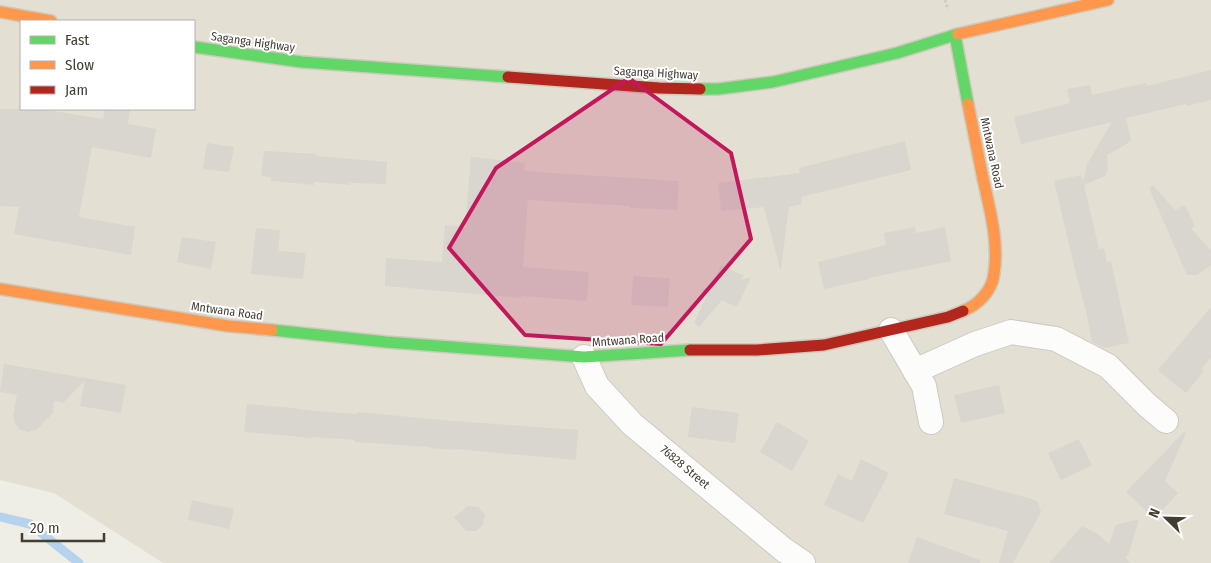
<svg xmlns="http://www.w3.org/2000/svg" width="1211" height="563" viewBox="0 0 1211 563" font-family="'Fira Sans Condensed',sans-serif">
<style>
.residential{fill:#e3dfd3;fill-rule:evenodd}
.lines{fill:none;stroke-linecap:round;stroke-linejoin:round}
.stream{stroke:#b6d3ed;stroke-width:9}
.building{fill:#d8d6cf}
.street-casing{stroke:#cccac4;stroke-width:26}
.fast-casing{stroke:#cdcabd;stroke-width:14}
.slow-casing{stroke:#cdcabd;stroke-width:14}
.jam-casing{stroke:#cdcabd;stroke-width:14}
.path{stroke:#cfcdc8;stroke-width:3;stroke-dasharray:2.5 2.5;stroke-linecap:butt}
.street{stroke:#fcfcfb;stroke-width:24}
.fast{stroke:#63d668;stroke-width:11}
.slow{stroke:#ff974d;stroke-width:11}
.jam{stroke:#b3261e;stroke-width:11}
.marked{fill:#c2185b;fill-opacity:0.2;stroke:#c2185b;stroke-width:4;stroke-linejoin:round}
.labels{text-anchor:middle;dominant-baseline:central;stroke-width:4;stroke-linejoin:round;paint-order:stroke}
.street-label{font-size:12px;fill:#433e33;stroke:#fff}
</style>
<rect width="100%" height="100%" fill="#eeede6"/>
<!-- residential -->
<path class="residential" d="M0,0H1211V563H163L54,493L0,480ZM21,21H194V109H21Z"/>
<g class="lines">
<!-- stream -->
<polyline class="stream" points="0,517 30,524 79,563"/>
</g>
<!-- building -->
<g class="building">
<polygon points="1211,70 1211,100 1187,106 1186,104 1126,118 1131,140 1125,145 1107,155 1108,168 1105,176 1084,185 1099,249 1104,248 1107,262 1111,261 1129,343 1104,348 1092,342 1086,311 1076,274 1054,181 1081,175 1083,181 1087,165 1086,166 1112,122 1021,144 1014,117 1070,103 1067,89 1090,85 1092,95 1146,83 1147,86"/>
<polygon points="0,109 41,109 103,119 105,109 130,109 128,124 156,129 151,158 92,147 79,217 135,227 131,255 14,234 19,207 0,206"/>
<polygon points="905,141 911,170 801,197 802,204 789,207 781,269 780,269 764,207 721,211 718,183 800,173 799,168"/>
<polygon points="207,143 234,147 229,172 203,169"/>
<polygon points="264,151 316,154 316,156 387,162 386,184 350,183 350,185 314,182 314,185 271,181 271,177 261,176"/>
<polygon points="471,157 525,163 524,171 679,181 677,210 630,208 630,206 528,200 523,267 589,272 587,301 521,296 521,298 385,286 386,258 442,262 445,225 465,227"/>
<polygon points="1153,185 1175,210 1185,205 1195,226 1191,228 1211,251 1211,265 1197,275 1187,275 1149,188"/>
<polygon points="915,227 916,233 945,227 951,261 869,278 870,279 824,289 818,262 886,245 884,233"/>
<polygon points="256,228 280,230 278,251 306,253 303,279 251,274"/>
<polygon points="182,237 216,242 211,269 177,262"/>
<polygon points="721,265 744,276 740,280 751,277 737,307 722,300 699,327 694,323 708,293 700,290 711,287"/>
<polygon points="633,276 670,278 668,307 631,305"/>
<polygon points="1211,307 1211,357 1201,369 1204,371 1186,393 1158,370"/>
<polygon points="4,364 126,385 121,413 80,406 85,380 63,403 54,401 53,413 37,429 28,432 24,431 19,429 14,421 13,416 17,395 0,392"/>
<polygon points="999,385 1005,413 961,423 954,395"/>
<polygon points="247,404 293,408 315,411 357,414 357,412 453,421 578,430 576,460 454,449 453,450 430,448 430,447 355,442 355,440 313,437 313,438 244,432"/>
<polygon points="692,407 739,413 735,443 688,437"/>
<polygon points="777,422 809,441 792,471 760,452"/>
<polygon points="1184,432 1186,433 1165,481 1178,493 1154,519 1126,492"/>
<polygon points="1079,439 1092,465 1061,480 1048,453"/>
<polygon points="861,459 889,473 863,523 824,505 838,474 852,481"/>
<polygon points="954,478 1032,499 1038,502 1041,512 1013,563 999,563 1008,531 944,514"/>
<polygon points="192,500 234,509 229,529 188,520"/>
<polygon points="468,506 478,507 485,514 483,525 476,531 466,531 454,517"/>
<polygon points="1139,519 1129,553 1125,558 1131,563 1049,563 1082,526 1099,535 1109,544 1116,525"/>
<polygon points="917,537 980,560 980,563 908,563"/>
</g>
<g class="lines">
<defs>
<g id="street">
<polyline points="891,330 924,386 931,422"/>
<polyline points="584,357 597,386 632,424 784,550 803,563"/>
<polyline points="915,371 975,344 1011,332 1056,339 1108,366 1147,405 1166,421"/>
</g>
<g id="fast">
<polyline points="955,35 968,104"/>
<polyline points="194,47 302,62 508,77"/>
<polyline points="700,89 718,89 773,82 897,53 958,34"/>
<polyline points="272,330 386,342 584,357 690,350"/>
</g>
<g id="slow">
<polyline points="0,12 51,21"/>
<polyline points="958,34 1108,0"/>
<polyline points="0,289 228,326 272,330"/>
<path d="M963,311C978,305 992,291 994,274C999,242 990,210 983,179C978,154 973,129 968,104"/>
</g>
<g id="jam">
<polyline points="508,77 659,88 700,89"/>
<polyline points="690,350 757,350 824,345 948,317 963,311"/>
</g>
</defs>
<!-- street casing -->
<use href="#street" class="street-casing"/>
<!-- fast casing -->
<use href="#fast" class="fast-casing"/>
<!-- slow casing -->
<use href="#slow" class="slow-casing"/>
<!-- jam casing -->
<use href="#jam" class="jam-casing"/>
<!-- path -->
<polyline class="path" points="945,0 948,10"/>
<!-- street -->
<use href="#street" class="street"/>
<!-- fast -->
<use href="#fast" class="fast"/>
<!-- slow -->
<use href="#slow" class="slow"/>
<!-- jam -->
<use href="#jam" class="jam"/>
</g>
<!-- marked area -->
<path class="marked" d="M629,78L731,153L751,239L661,344L525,335L449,248L496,168Z"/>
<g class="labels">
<!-- street labels -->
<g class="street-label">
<text transform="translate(253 42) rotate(8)">Saganga Highway</text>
<text transform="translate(656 73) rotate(3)">Saganga Highway</text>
<text transform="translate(992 153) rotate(78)">Mntwana Road</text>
<text transform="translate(227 311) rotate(8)">Mntwana Road</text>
<text transform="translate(628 340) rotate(-4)">Mntwana Road</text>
<text transform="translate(685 467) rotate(40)">76828 Street</text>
</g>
</g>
<!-- legend -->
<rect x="20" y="20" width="175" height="90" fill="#ffffff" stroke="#b4b2ad"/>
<rect x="30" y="36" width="25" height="8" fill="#63d668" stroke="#b4b2ad"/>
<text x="65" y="45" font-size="15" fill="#433e33">Fast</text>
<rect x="30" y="61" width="25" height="8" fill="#ff974d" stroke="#b4b2ad"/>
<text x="65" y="70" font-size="15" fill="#433e33">Slow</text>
<rect x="30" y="86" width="25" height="8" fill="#b3261e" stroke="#b4b2ad"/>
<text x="65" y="95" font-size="15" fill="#433e33">Jam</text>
<!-- north arrow -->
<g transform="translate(1166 518) rotate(293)" stroke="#ffffff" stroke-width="4" paint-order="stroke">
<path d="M0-4L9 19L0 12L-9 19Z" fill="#433e33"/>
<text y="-8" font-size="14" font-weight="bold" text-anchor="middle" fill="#433e33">N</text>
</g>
<!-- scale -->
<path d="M22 533v8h82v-8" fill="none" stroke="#433e33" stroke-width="2.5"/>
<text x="30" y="533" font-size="15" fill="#433e33" stroke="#ffffff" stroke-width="4" paint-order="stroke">20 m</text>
</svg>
